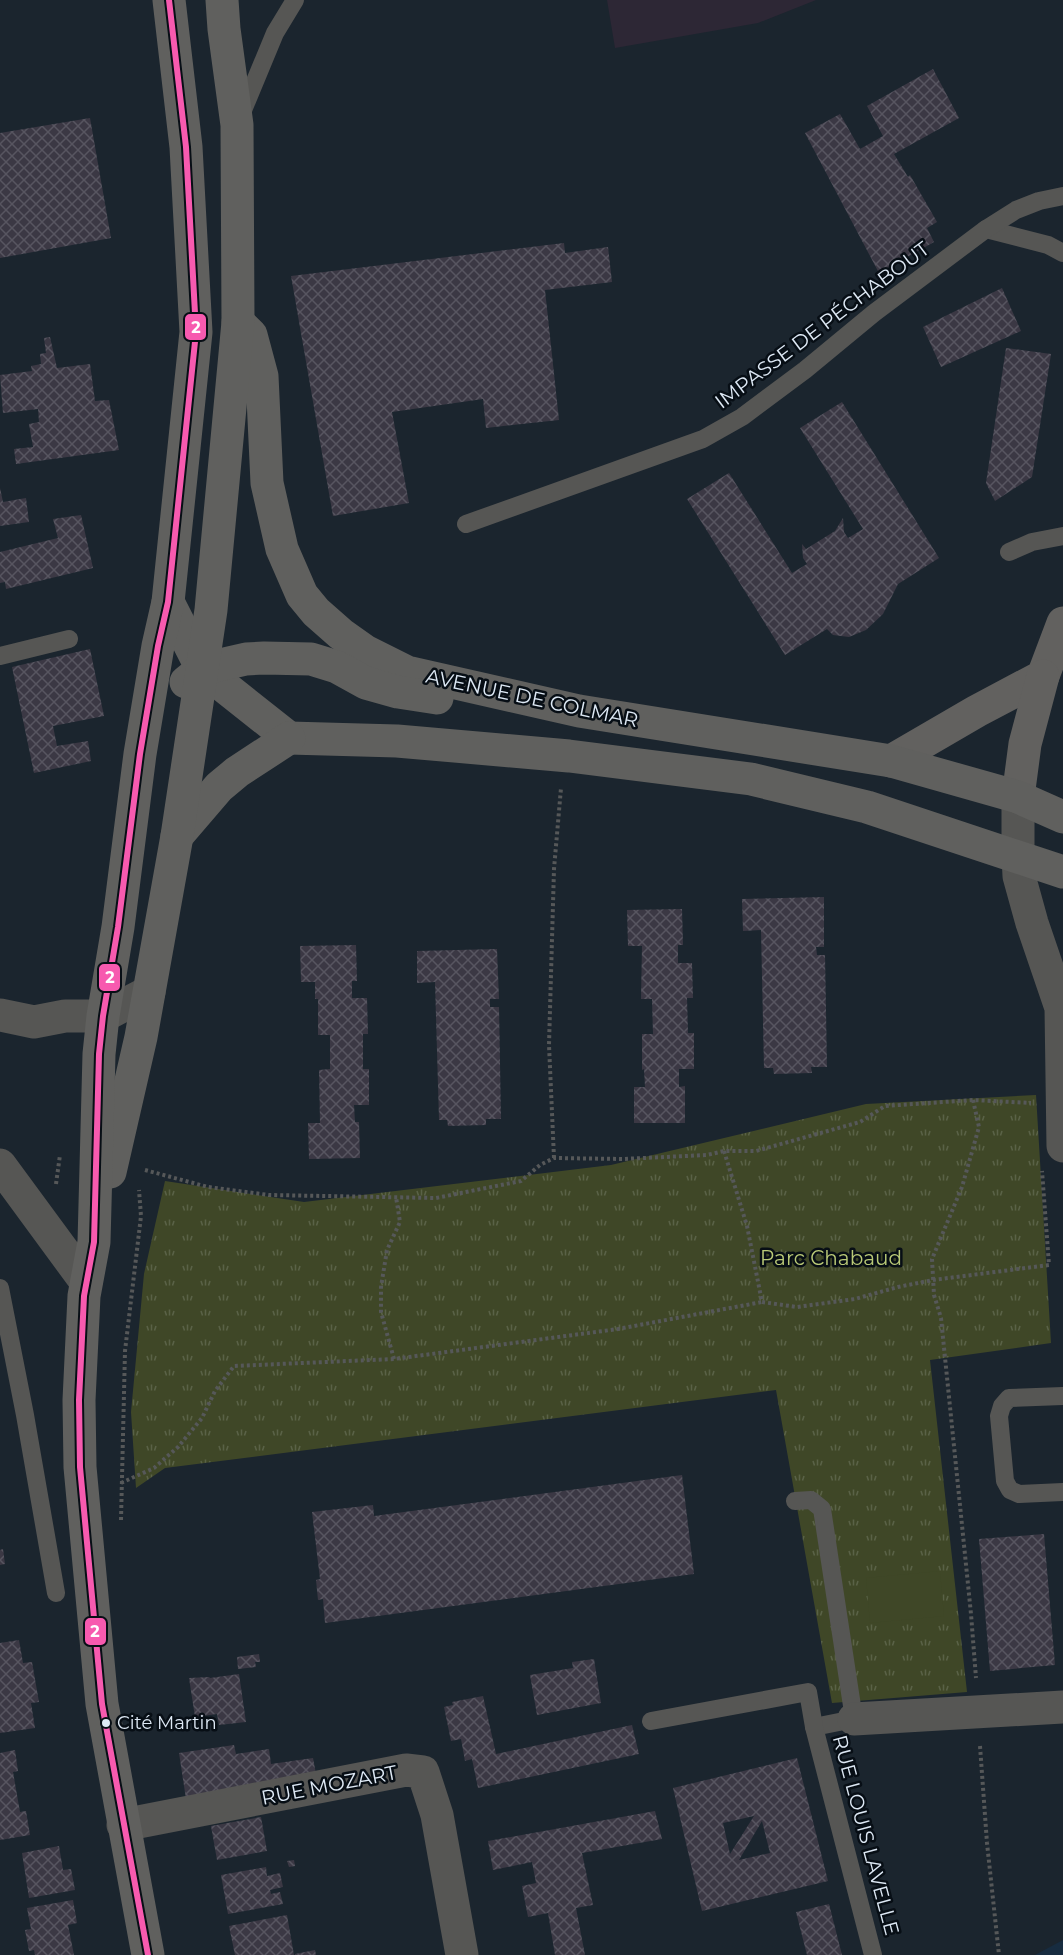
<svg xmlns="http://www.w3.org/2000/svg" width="1063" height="1955" viewBox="0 0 1063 1955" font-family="Montserrat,sans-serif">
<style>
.commercial{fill:#2d2735}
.built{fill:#172c40}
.park{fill:url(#park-tufts)}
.pitch{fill:#3f4727}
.building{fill:url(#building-cross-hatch);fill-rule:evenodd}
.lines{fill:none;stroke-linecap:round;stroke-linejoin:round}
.path{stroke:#565859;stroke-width:4;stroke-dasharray:3 3;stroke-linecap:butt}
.lane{stroke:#565654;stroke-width:18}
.street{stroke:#565654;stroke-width:33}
.secondary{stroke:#62615f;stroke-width:33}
.primary{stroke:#60605e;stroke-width:33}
.bus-1-casing{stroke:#070e15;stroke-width:10}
.bus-1{stroke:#f75aaf;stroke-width:6}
.bus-dot{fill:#dee9f5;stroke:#070e15;stroke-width:2}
.labels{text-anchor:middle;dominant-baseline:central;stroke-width:5;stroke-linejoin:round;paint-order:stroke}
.bus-label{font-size:18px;fill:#dee9f5;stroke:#070e15;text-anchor:start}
.street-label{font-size:20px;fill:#dee9f5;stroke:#070e15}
.park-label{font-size:20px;fill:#baca77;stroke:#070e15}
.line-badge{stroke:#070e15;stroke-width:2}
.badge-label{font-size:16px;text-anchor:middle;font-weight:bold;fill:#fff}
</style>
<defs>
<pattern id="park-tufts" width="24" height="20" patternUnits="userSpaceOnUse" patternTransform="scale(1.5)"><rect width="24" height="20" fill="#3f4727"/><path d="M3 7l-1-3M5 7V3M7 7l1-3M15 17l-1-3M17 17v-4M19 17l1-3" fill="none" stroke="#5a6247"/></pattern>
<pattern id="building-cross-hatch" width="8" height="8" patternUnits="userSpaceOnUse" patternTransform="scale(1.5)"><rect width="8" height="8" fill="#3b3844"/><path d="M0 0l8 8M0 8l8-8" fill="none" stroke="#575560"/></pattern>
</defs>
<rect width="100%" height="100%" fill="#1b252e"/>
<!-- commercial -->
<polygon class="commercial" points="607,0 816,0 758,23 615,48"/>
<!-- built -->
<polygon class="built" points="1063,1940 1063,1955 1035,1955"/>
<!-- park -->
<polygon class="park" points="1036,1095 1051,1343 930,1360 967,1692 832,1703 776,1390 165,1468 136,1488 131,1412 144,1274 165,1181 304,1202 611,1165 866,1104"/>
<!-- pitch -->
<polygon class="pitch" points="940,1571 944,1616 870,1623 866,1578"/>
<!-- building -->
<g class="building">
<polygon points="933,69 959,118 894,154 908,177 910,175 937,222 927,228 934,242 879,273 805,133 840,114 860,149 883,136 867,106"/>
<polygon points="90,118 111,238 0,258 0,133"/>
<polygon points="564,243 565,253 608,247 612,282 545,290 559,420 486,428 483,399 392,412 409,503 333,516 291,276"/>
<polygon points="1002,288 1021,331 941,367 923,327"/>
<polygon points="50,337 57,368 90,364 95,401 109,400 119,450 16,464 14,449 33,447 29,424 39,422 38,409 3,413 0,375 32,371 31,366 41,364 40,354 46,353 44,338"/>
<polygon points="1006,348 1051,354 1032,477 995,501 986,483"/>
<polygon points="842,402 939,558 898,584 883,614 866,630 849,637 833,635 827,629 785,655 687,499 729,473 792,573 807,564 803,558 802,544 806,549 835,531 843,518 844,532 848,538 863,529 800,428"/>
<polygon points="0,488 3,502 26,498 29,522 0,526"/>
<polygon points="81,515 93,568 6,589 5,582 0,583 0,552 58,538 53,519"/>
<polygon points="90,649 104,716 53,726 57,746 88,741 91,761 34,773 12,667"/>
<polygon points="824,897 824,947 816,947 817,955 825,955 827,1067 811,1067 812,1073 774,1074 773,1068 764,1068 761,930 743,931 742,899"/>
<polygon points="682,909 683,945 678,945 678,963 692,963 693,998 687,998 688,1033 694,1033 694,1069 679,1069 679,1087 685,1086 685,1123 634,1123 634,1087 645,1087 644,1069 642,1070 642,1034 653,1034 652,999 641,999 642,946 628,946 627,910"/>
<polygon points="356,945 357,981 352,981 352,998 367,998 368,1034 363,1034 363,1069 369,1069 369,1105 354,1105 355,1122 359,1122 360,1158 309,1159 308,1123 320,1123 319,1070 330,1069 330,1035 318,1035 318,999 315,999 315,982 301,982 300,946"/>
<polygon points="497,949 499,999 490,999 490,1007 499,1007 501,1119 486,1119 486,1125 448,1126 447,1120 439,1120 435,982 417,983 417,951"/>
<polygon points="682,1475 694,1574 325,1623 323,1599 318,1600 316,1580 320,1579 312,1512 373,1505 374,1516"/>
<polygon points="1044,1534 1055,1665 990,1671 979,1539"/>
<polygon points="3,1549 5,1564 0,1565 0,1550"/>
<polygon points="19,1640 23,1663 32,1662 39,1702 31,1703 35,1728 0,1733 0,1643"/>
<polygon points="259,1654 260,1662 255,1662 256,1667 238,1669 237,1657"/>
<polygon points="594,1659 601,1703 537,1715 530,1675 573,1668 572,1662"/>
<polygon points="239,1674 246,1722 219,1725 217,1714 195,1717 189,1678 209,1677 210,1678"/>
<polygon points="483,1696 496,1754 632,1725 639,1754 478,1788 472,1759 465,1761 461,1739 451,1741 444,1707 453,1705 452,1702"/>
<polygon points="234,1745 236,1754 269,1749 271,1764 313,1758 316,1774 186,1799 179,1753"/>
<polygon points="15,1750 18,1771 13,1772 20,1812 26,1811 30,1835 0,1840 0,1753"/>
<path d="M797,1758L828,1881L702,1911L673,1788ZM754,1816L730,1854L723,1823ZM762,1821L770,1853L739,1860Z"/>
<polygon points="655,1811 662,1839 582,1853 593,1905 576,1908 585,1955 555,1955 548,1913 528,1917 522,1886 536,1883 532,1862 493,1870 488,1841"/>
<polygon points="261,1817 267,1851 217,1860 211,1826"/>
<polygon points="59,1846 63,1870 71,1869 75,1890 29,1898 22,1853"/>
<polygon points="294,1860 295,1866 289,1867 287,1861"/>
<polygon points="266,1867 267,1876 280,1873 283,1887 270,1890 271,1894 280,1892 283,1904 228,1914 221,1875"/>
<polygon points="73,1900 77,1923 68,1925 74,1955 35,1955 34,1950 29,1951 25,1930 31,1929 27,1908"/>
<polygon points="829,1904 842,1955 807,1955 796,1912"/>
<polygon points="287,1915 294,1955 235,1955 229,1926"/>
<polygon points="315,1950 316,1955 295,1955 295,1954"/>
</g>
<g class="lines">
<!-- path -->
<g class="path">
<polyline points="973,1100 979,1127 962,1187 932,1259 934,1295 941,1318 971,1614 976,1678"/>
<polyline points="724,1151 747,1226 762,1302 797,1307 855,1299 898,1287 933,1280 1049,1265 1042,1171"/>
<polyline points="554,1158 549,1045 554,869 561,788"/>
<polyline points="145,1170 208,1187 269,1195 436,1198 521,1181 540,1165 554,1158 623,1159 707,1155 724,1151 756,1151 860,1122 885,1106 973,1100 1031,1103"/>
<polyline points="56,1184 60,1155"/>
<polyline points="394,1359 381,1312 381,1287 387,1250 400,1222 396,1197"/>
<polyline points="121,1483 154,1468 178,1447 202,1418 215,1391 234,1366 394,1359 618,1329 762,1302"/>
<polyline points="121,1520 125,1351 141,1216 139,1190"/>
<polyline points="980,1746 987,1843 999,1955"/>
</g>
<!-- lane -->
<g class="lane">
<polyline points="241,115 275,33 295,0"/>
<polyline points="986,229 1048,245 1063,253"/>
<polyline points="466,524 703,439 742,417 805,370 874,313 986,229 1016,210 1039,201 1063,196"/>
<polyline points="1009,552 1032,542 1063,536"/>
<polyline points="0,656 69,639"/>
<polyline points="0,1288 25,1415 56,1593"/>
<polyline points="1063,1396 1009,1398 1002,1406 999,1416 1005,1481 1010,1490 1019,1494 1063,1492"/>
<polyline points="795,1501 811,1500 822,1509 854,1719 814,1727"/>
<polyline points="651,1721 808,1692 814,1727 873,1955"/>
</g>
<!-- street -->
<g class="street">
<polyline points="1018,797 1018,856 1019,876 1032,923 1061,1008 1063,1146"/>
<polyline points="0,1015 34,1022 65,1016 103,1016 149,992"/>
<polyline points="0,1165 86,1282"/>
<polyline points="854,1719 1063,1707"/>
<polyline points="123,1825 406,1770 423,1772 437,1815 462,1955"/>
</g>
<!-- secondary -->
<g class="secondary">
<polyline points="891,761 977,711 1043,676 1063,623"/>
<polyline points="1018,797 1025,744 1043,676"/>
</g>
<!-- primary -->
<g class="primary">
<polyline points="238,322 251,335 262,376 267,483 282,549 302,595 316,612 341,634 365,651 407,672 579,711 891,761 1018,797 1063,817"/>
<polyline points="168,602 202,669 289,738"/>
<polyline points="186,682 202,669 246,659 264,658 311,659 337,667 366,683 398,692 437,698"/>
<polyline points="289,738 397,741 569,756 751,779 867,807 1063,872"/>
<polyline points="177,836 219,787 237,772 289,738"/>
<polyline points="110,1172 141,1037 177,836 211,610 238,322 237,125 224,29 222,0"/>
<polyline points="148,1955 102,1704 80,1467 79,1400 84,1296 94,1242 99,1054 103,1016 118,927 140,754 158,646 168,602 196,332 186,147 169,0"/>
</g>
<defs>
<polyline id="bus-1" points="148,1955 102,1704 80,1467 79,1400 84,1296 94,1242 99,1054 103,1016 118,927 140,754 158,646 168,602 196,332 186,147 169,0"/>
</defs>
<!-- bus-1 casing -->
<use href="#bus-1" class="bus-1-casing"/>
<!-- bus-1 -->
<use href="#bus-1" class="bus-1"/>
</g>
<!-- markers -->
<circle class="bus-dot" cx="106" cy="1723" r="5"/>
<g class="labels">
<!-- bus labels -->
<g class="bus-label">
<text x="117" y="1723">Cité Martin</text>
</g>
<!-- street labels -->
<g class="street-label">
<text transform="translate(822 325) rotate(-37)">IMPASSE DE PÉCHABOUT</text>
<text transform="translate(532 698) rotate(12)">AVENUE DE COLMAR</text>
<text transform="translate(329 1785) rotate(-11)">RUE MOZART</text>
<text transform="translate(866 1835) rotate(75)">RUE LOUIS LAVELLE</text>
</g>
<!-- park labels -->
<g class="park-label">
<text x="831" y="1258">Parc Chabaud</text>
</g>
</g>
<g class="line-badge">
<rect x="184" y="313" width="23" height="28" rx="6" fill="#f75aaf"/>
<rect x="98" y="963" width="23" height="29" rx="6" fill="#f75aaf"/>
<rect x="84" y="1617" width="23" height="29" rx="6" fill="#f75aaf"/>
</g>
<g class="badge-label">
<text x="196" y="333">2</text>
<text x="110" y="983">2</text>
<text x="95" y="1637">2</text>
</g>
</svg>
